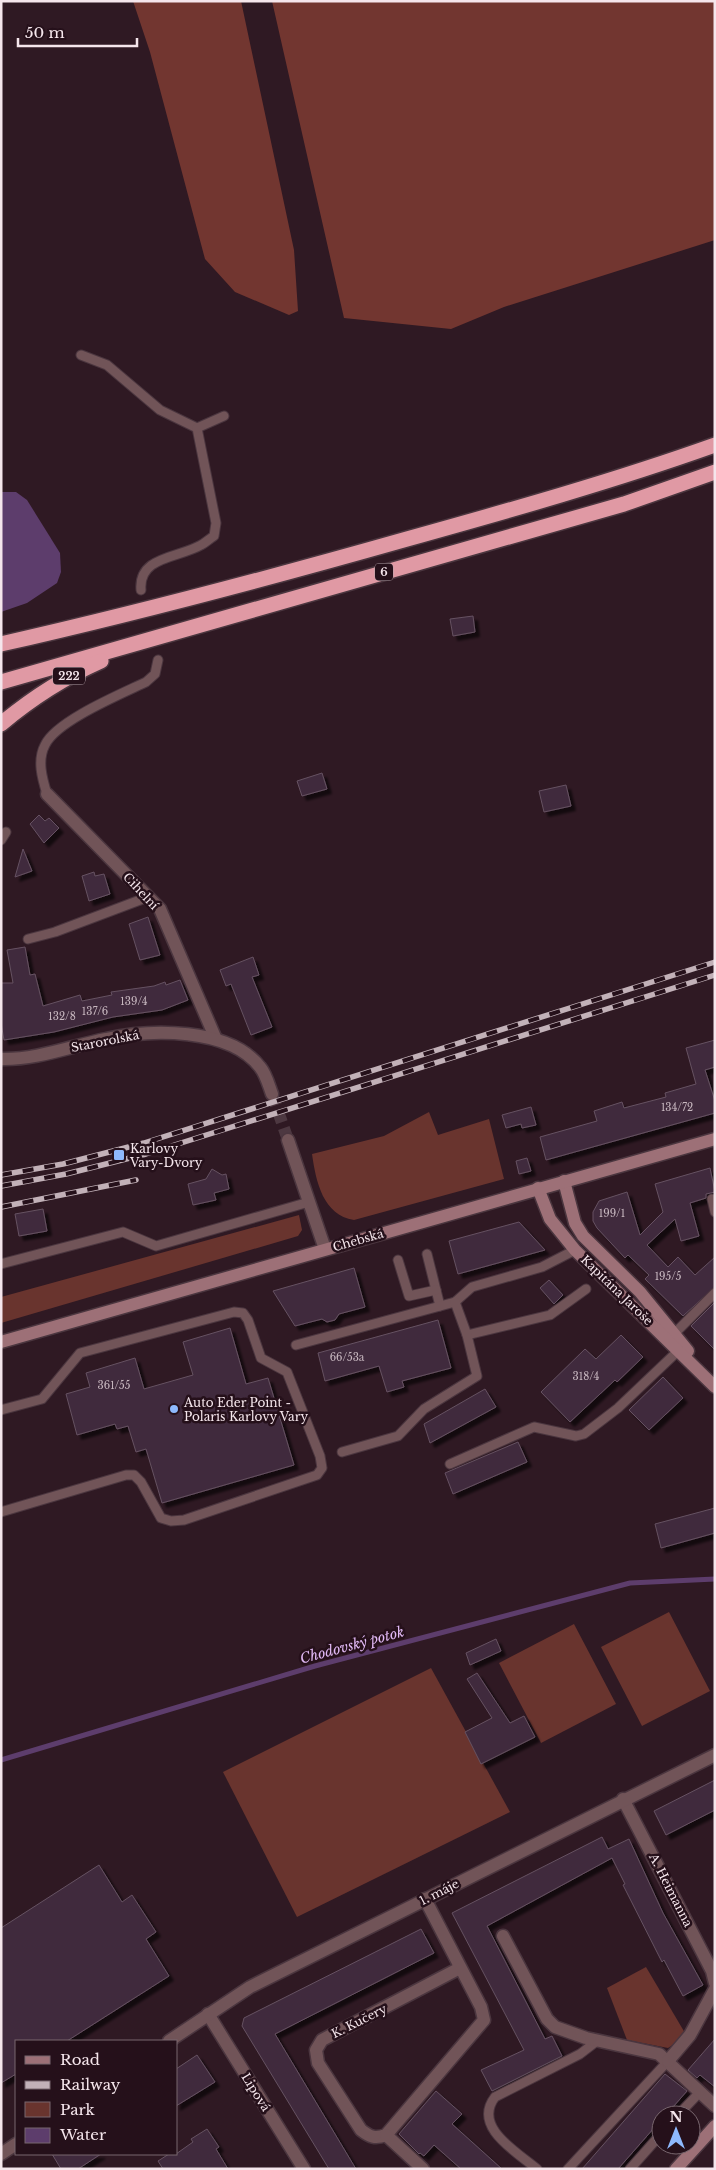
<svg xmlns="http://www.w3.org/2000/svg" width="716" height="2170" viewBox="0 0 716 2170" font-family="'Libre Baskerville',serif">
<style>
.green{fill:#69342e}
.forest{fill:#723630}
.water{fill:#5d3d6c}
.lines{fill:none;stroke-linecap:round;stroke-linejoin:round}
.stream{stroke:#5d3d6c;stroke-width:5}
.building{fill:#3f2c3c;stroke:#665162;filter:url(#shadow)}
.street-tunnel{stroke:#4d3841;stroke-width:12;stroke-dasharray:12 6;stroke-linecap:butt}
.lane-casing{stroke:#4b363f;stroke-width:11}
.street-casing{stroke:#4b363f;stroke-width:15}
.secondary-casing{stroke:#4b363f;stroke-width:15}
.highway-casing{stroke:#4b363f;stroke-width:18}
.lane{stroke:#715458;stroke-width:9}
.street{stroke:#715458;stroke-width:12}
.secondary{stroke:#9d7077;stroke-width:12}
.highway{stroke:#e099a4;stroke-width:15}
.rail-casing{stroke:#c2b1b8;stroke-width:5.5}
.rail{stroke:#25101a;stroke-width:4;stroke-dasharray:11;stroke-linecap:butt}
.poi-dot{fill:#8eb9fd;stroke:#25101a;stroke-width:2}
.labels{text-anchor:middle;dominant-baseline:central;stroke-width:5;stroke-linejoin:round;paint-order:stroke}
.number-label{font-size:10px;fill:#c8b8c0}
.shield{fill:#25101a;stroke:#b7a6ad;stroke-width:1}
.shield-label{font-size:11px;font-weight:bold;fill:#f5e6ec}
.street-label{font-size:12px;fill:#f5e6ec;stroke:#25101a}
.poi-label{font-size:12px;fill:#f5e6ec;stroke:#25101a;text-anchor:start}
.water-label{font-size:14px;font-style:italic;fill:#e1b9f5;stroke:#25101a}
</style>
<defs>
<filter id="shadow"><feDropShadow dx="4.5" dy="4.5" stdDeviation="1" flood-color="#0009"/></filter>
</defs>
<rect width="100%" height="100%" fill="#2f1923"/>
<!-- green -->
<g class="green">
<path d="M429,1112L438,1135L489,1119L504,1179L354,1220C323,1215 316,1182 312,1154L384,1136Z"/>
<polygon points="299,1215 302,1230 298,1236 1,1323 1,1297"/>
<polygon points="669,1612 710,1691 642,1726 601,1647"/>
<polygon points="574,1624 616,1704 541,1743 499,1663"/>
<polygon points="431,1668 510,1812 297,1917 223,1772"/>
<polygon points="646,1967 685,2033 677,2042 668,2048 627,2040 607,1988"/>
</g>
<!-- forest -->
<g class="forest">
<polygon points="133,1 241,1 294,250 298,311 289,315 235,292 205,259 150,52"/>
<polygon points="272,1 715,1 715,240 504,307 451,329 344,318"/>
</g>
<!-- water -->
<polygon class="water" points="1,492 16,492 27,500 60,553 61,572 57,583 27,603 1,612"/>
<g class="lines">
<!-- stream -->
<polyline class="stream" points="1,1760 315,1666 630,1583 715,1579"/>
</g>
<!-- building -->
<g class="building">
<polygon points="473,616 475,632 453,636 450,619"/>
<polygon points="322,773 327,789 302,796 297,781"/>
<polygon points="566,785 571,806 544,812 539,791"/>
<polygon points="39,815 45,821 49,818 59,828 44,843 30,824"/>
<polygon points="23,849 32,871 15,877"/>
<polygon points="94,872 95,876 104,874 110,894 89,901 82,876"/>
<polygon points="148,917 160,955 140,960 129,924"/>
<polygon points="25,947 30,975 35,974 43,1006 80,995 82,1001 112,995 111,992 154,986 165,982 166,985 180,980 188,1000 162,1010 113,1017 54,1032 4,1040 1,1023 1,983 13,983 7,950"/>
<polygon points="253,957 259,975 252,977 272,1027 251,1035 231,984 226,986 220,970"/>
<polygon points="715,1040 715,1067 705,1070 715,1101 715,1113 546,1160 540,1137 597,1121 594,1111 622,1102 624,1108 666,1097 665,1093 696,1084 686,1048"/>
<polygon points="531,1107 536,1125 522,1128 521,1124 506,1128 502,1115"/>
<polygon points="527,1158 531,1171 519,1174 516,1161"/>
<polygon points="710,1168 715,1192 706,1194 706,1198 690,1203 699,1236 681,1241 675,1219 647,1245 668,1267 678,1257 695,1275 715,1257 715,1287 683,1316 645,1279 649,1275 628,1255 625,1258 597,1228 593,1221 593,1212 599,1201 627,1192 640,1235 663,1212 655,1184"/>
<polygon points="212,1169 222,1175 226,1174 229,1189 214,1193 216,1200 193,1205 188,1184 206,1179"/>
<polygon points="43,1209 47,1231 19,1236 15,1214"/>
<polygon points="519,1222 545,1250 458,1274 449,1241"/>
<polygon points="354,1268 365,1307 339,1314 335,1320 327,1322 322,1319 295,1326 273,1291"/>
<polygon points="549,1280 563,1295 554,1304 540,1288"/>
<polygon points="715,1302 715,1350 691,1326"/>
<polygon points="438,1320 451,1368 402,1381 404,1387 387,1392 379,1366 325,1381 318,1353"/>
<polygon points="230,1328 246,1384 268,1378 294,1465 162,1503 146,1449 136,1452 128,1426 117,1429 115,1424 77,1435 66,1394 90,1387 86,1373 135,1358 144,1389 193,1375 183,1342"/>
<polygon points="621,1335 643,1357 617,1382 615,1380 570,1422 541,1392 585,1349 596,1359"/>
<polygon points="663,1377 683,1398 649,1430 629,1410"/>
<polygon points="485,1389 496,1407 430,1443 424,1424"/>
<polygon points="518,1442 527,1462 453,1494 445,1473"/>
<polygon points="715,1508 715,1533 661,1548 655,1524"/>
<polygon points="496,1639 501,1651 470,1665 466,1653"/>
<polygon points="477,1673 510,1723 524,1716 535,1737 481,1764 465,1732 492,1718 467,1679"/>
<polygon points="715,1780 715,1810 666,1835 654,1811"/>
<polygon points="602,1837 608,1849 629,1839 663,1913 703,1985 683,1996 664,1960 662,1962 623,1885 625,1884 612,1858 487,1926 545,2039 552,2036 562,2056 492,2091 481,2070 524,2050 452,1913"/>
<polygon points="99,1865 122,1902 132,1895 156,1932 146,1939 169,1976 67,2041 16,2041 16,2074 1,2083 1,1928"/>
<polygon points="421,1929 434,1953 275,2034 356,2169 329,2169 242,2026 244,2018"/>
<polygon points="715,2039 715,2087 700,2075 697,2078 688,2070"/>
<polygon points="197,2055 215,2082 176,2106 176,2069"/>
<polygon points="665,2074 687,2091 666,2115 661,2115 661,2120 618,2169 582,2169"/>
<polygon points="436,2091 462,2114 452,2124 502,2169 461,2169 434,2145 424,2156 420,2153 419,2154 399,2134"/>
<polygon points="207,2129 219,2147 216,2149 228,2169 163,2169 158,2161 169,2154 176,2154 193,2142 191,2139"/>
<polygon points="52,2154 101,2154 78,2169 61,2169"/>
</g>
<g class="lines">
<!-- street-tunnel -->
<polyline class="street-tunnel" points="272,1094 288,1140"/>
<defs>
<g id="lane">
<path d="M81,355L107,365L160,410L197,428L216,523L214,536C209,539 205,543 201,545C179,558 138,556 141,590"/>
<polyline points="197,428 224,416"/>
<path d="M47,794C42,778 37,760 45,745C56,721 121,694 146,682L155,674L158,660"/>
<polyline points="1,840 6,832"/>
<polyline points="28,939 55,932 148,897"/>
<polyline points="712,1199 715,1212"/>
<polyline points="427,1254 440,1306"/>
<polyline points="398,1260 409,1296 436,1290"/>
<polyline points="1,1264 123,1232 156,1246 309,1202"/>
<polyline points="675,1333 715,1293"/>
<polyline points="467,1335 550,1315 586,1289"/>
<polyline points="296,1345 455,1302 472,1287 542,1267 575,1250"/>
<polyline points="1,1410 42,1399 80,1353 234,1312 243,1313 248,1320 261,1358 287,1372 320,1456 322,1468 317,1475 184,1520 171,1521 161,1518 141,1482 134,1475 126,1475 1,1512"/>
<polyline points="342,1452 398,1436 424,1409 477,1376 467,1335 455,1302"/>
<polyline points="450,1464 534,1427 576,1436 584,1434 618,1408 679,1350"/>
<polyline points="678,2115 700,2092"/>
<path d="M537,2169C517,2152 472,2127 495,2097L580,2054L597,2041"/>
<polyline points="568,2169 668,2061"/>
<polyline points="630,2169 661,2134"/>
</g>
<g id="street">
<polyline points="47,794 160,909 215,1037"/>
<path d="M1,1059C37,1060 71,1046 106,1039C150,1029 229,1027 260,1067C266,1074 269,1086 272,1094"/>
<polyline points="288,1140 325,1249"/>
<polyline points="623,1799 712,1971 715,1983"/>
<path d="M425,1899L481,2007L484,2020L386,2135C375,2139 370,2137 361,2130L318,2063L316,2050L322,2040L460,1968"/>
<polyline points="503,1936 547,2019 555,2027 586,2038 659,2054 715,2106"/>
<polyline points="208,2014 304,2169"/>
<polyline points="169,2041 250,1987 715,1755"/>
<polyline points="668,2061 690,2035 715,1989"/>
<polyline points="386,2135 423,2169"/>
<polyline points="1,2154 16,2144"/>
</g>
<g id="secondary">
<polyline points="564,1181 575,1223 583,1236 640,1292 688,1351"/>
<polyline points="538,1188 550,1219 575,1250 715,1387"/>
<polyline points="1,1342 715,1139"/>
<polyline points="676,2169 715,2126"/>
</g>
<g id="highway">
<path d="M1,644C138,613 273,577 407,539C511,510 614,481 715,445"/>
<polyline points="1,682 624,504 715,472"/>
<path d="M1,724C32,698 65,677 101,661"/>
</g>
</defs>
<!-- lane casing -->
<use href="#lane" class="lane-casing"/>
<!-- street casing -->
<use href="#street" class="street-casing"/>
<!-- secondary casing -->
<use href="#secondary" class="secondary-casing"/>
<!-- highway casing -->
<use href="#highway" class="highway-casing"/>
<!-- lane -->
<use href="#lane" class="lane"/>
<!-- street -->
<use href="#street" class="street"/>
<!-- secondary -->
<use href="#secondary" class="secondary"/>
<!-- highway -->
<use href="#highway" class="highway"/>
<defs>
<g id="rail">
<polyline points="1,1175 63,1164 144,1143 715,962"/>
<polyline points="1,1186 66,1174 146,1154 715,975"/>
<polyline points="1,1207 136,1180"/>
</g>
</defs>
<!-- rail casing -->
<use href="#rail" class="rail-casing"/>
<!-- rail -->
<use href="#rail" class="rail"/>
</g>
<!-- markers -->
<g class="poi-dot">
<rect x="113" y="1149" width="12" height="12" rx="2.5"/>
<circle cx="174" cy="1409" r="5"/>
</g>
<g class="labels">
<!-- number labels -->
<g class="number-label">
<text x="134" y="1001">139/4</text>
<text x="95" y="1011">137/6</text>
<text x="62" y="1016">132/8</text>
<text x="677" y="1107">134/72</text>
<text x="612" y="1213">199/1</text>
<text x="668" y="1276">195/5</text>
<text x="347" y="1357">66/53a</text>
<text x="586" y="1376">318/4</text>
<text x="114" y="1385">361/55</text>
</g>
<!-- shield labels -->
<g class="shield">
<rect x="375" y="563.5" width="18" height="17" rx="4"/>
<rect x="53" y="667.5" width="32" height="17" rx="4"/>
</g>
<g class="shield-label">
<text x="384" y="572">6</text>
<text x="69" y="676">222</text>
</g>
<!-- street labels -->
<g class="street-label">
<text transform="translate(141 891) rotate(47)">Cihelní</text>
<text transform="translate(105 1041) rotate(-11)">Starorolská</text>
<text transform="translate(358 1240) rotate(-16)">Chebská</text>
<text transform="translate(617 1290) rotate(44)">Kapitána Jaroše</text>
<text transform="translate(671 1890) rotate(63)">A. Heimanna</text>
<text transform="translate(439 1892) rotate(-27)">1. máje</text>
<text transform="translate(359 2021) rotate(-27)">K. Kučery</text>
<text transform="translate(256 2092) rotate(58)">Lipová</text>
</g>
<!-- poi labels -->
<g class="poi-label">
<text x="130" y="1148">Karlovy<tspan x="130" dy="14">Vary-Dvory</tspan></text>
<text x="184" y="1402">Auto Eder Point -<tspan x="184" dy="14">Polaris Karlovy Vary</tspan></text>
</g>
<!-- water labels -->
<g class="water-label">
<text transform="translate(352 1645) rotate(-15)">Chodovský potok</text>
</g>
</g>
<!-- border -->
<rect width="716" height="2170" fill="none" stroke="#f5e6ec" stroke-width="5"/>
<!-- legend -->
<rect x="15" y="2040" width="162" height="115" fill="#25101a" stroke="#78666e"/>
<rect x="25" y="2056" width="25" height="8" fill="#9d7077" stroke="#78666e"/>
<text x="60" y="2065" font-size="15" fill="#f5e6ec">Road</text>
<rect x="25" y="2081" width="25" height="8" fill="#c2b1b8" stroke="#78666e"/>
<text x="60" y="2090" font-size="15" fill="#f5e6ec">Railway</text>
<rect x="25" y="2102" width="25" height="15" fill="#69342e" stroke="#78666e"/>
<text x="60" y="2115" font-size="15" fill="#f5e6ec">Park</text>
<rect x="25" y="2128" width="25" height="15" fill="#5d3d6c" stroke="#78666e"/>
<text x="60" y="2140" font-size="15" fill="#f5e6ec">Water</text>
<!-- north arrow -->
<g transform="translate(676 2130)"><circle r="24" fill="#25101a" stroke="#78666e"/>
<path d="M0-4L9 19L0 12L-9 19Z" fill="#8eb9fd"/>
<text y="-8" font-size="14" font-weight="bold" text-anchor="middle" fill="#f5e6ec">N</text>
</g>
<!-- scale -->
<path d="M18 38v8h119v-8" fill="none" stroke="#f5e6ec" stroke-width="2.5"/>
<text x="25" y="38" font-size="15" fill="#f5e6ec" stroke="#25101a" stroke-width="4" paint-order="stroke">50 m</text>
</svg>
